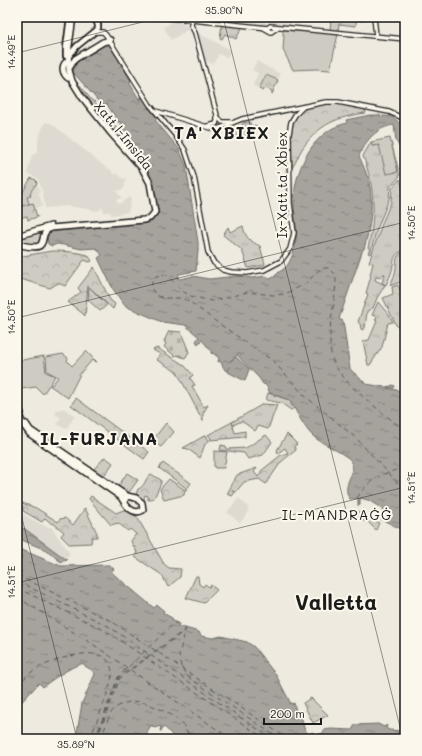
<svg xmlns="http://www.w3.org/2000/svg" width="422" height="756" viewBox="0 0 422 756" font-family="Mali,sans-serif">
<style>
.built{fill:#dedad1}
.grass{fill:url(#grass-tufts);stroke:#75746f}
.forest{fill:url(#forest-crowns);stroke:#75746f}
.cemetery{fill:url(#cemetery-stones);stroke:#75746f}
.garden{fill:#ceccc2;stroke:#75746f}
.water{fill:url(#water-ripples);stroke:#6f6d69}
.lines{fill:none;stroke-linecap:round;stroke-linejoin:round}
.ferry{stroke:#5a5956;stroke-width:1;stroke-dasharray:5 4;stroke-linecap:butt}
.secondary-casing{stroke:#1c1c1c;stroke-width:6}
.primary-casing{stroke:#1c1c1c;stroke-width:8}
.trunk-casing{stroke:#1c1c1c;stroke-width:8}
.secondary{stroke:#fbf7ec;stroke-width:3.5}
.primary{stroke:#fbf7ec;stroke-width:4.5}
.trunk{stroke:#fbf7ec;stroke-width:5}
.ticks{fill:none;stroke:#1c1c1c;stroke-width:1;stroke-opacity:0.45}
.labels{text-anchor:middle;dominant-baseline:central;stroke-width:4;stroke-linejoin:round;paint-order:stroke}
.street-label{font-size:13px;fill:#1c1c1c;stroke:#fbf7ec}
.neighbourhood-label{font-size:14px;letter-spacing:1px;fill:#1c1c1c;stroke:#fbf7ec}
.district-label{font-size:17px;font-weight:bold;letter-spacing:1px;fill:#1c1c1c;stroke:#fbf7ec}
.town-label{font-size:21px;font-weight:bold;fill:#1c1c1c;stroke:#fbf7ec}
.neatline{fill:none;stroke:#1c1c1c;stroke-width:1.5}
.ticks-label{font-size:10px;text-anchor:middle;fill:#1c1c1c}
</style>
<defs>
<pattern id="grass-tufts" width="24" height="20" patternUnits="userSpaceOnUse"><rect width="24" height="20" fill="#ceccc2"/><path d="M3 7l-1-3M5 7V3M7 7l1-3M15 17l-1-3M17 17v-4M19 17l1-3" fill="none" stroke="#b0afa6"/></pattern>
<pattern id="forest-crowns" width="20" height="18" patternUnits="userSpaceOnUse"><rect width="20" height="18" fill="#ceccc2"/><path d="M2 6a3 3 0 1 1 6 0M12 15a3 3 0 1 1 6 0" fill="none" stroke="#b0afa6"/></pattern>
<pattern id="cemetery-stones" width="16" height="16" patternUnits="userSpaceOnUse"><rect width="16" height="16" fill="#ceccc2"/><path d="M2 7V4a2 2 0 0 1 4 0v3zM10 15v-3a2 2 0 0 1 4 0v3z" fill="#b0afa6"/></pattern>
<pattern id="water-ripples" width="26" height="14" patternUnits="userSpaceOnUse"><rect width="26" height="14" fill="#a6a39d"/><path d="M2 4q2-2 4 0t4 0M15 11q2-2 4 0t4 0" fill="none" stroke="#86847f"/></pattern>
</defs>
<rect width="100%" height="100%" fill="#eeeadf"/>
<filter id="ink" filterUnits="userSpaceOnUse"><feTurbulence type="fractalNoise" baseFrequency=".025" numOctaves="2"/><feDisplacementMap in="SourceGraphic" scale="8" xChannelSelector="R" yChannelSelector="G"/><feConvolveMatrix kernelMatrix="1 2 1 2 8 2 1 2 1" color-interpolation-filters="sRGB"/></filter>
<g filter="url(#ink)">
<!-- built -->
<g class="built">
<polygon points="234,17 264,17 268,26 234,22"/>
<polygon points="267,17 292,17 291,27 273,26 269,24"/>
<polygon points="174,21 179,22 188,26 189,29 171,40 164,27"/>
<polygon points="198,33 231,50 227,58 219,54 213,64 204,60 197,34"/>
<polygon points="257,61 280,74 278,80 269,75 259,89 253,85 258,73 252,70"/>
<polygon points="45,122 52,124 93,157 107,168 110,169 115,175 117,173 122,178 126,179 124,189 116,191 122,198 116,200 119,204 129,197 131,200 128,212 112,215 110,212 104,212 103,208 99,209 99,211 68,206 45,208 43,194 38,179 27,173 32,155 35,154 38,150 38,140"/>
<polygon points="36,184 37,184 40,190 39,194 43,206 35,208 34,210 40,217 28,220 27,216 20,218 19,215 17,215 17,201 31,196 31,193"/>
<polygon points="63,408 75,416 66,429 57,424 61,418 55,414 58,409 61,410"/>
<polygon points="239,498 249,508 247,511 248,512 240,523 227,512"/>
<polygon points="17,511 47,527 51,527 70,554 64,559 25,529 17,526"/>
</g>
<!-- grass -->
<g class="grass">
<polygon points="331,17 363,17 363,21 356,19 356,26 339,24 338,31 330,31"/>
<polygon points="222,24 243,26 236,39 225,34 222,39 220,38"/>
<polygon points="266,75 278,80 272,94 272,91 265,88 263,91 259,89"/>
<polygon points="250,122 251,127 254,125 257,126 251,137 246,134 243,139 232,134 236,127 239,129 243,123"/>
<path d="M371,142L373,146L391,142L400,176L390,187L389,199L377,229L370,254L368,253L370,249L368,248C376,214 375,188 363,156Z"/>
<path d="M400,179L405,196V235L401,238L405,246V250C392,254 395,259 392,270C391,275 388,280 386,285L382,283L385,274H383L382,278L376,277L375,280L385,285L377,298L373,308L367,311L365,328L362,330L361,329L360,324L358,322L368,294L366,293L371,276L370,275L373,263L369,262L383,221L391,202L392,188Z"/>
<path d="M243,226C245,238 250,241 260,246L265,264L264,265L248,268L242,250L223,235L228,227L230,232Z"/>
<path d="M405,251V294L400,282L392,285H390C392,281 394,277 395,273C398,262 393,256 405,251Z"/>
<polygon points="398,285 405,302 405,326 401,329 396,325 383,298 393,294 392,287"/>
<polygon points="89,287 107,305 100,311 88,300"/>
<polygon points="378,302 389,315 393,322 388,323 382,347 370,365 368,365 363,341 369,340 377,321 375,320 377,317 372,315"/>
<polygon points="157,348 184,365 193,375 190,378 195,385 192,386 204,407 208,405 203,413 203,421 177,372 157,360 160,354 153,350"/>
<polygon points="268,393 289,400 294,408 291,410 281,403 266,400"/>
<polygon points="263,404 277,405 268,429 258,426 255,431 242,421 233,425 232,422"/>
<polygon points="266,435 272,442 263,455 248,459 244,453 220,450 221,445 226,446 227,449 246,448"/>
</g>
<!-- forest -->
<g class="forest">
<polygon points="80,85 92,101 94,101 116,127 113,132 84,97 78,87"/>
<path d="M326,103L347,105L354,108L365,109L366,113C337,117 319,124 302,149C298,155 296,163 292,168C292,152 287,120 302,110C308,105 318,105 326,103Z"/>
<polygon points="33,203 37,217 28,220 27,216 20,218 19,215 18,215 17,207"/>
<polygon points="36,231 42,235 41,243 35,246 17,242 17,237"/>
<path d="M52,251C65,251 76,252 88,255L92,261L90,262L84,260L65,286L58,283L50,288L17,278V257Z"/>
<polygon points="94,267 110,300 115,304 113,309 88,286 85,316 82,313 68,302 81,292 78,288"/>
<polygon points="76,398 149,452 144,459 71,405"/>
<polygon points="232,422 235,433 245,431 245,437 210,440 211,438 208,435"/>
<polygon points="287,434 297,444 294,447 296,450 281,462 266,484 259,479 244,482 235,493 232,490 232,492 234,494 232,496 227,494 237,475 257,468 254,472 258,477 261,472 261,471 281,455 288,453 285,448 278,453 277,450"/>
<polygon points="206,435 209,441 205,444 200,458 188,449 183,448"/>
<polygon points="105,457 113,463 103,477 93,470"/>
<polygon points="163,463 191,483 186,490 186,488 159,468"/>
<polygon points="127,473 138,480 130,491 126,493 117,488"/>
<path d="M151,474L161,480V483L154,498L148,500V496L145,495L144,498L145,501L136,494L138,489C145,487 145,478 151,474Z"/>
<polygon points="169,479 185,490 184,495 164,500 160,489"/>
<polygon points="91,496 116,513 126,509 137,517 164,564 169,568 181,569 180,577 168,587 162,575 135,557 137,551 135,550 135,547 133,546 131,541 136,534 130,529 128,531 118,523 111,525 89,499"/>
<polygon points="17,501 36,508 58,522 60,519 65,518 73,525 85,508 97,533 97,537 92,537 91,543 69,544 61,536 64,532 53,523 52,524 45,518 42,522 23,511 23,507 17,506"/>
<polygon points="357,511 379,523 376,530 368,522 353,518 351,515"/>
<polygon points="196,576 198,576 199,584 203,587 205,584 209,587 211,585 217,590 204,603 186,598"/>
<polygon points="311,698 328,715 313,723 303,703"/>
</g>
<!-- cemetery -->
<polygon class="cemetery" points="169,331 181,332 189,352 185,358 177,355 175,356 164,347 166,344 164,341"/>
<!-- garden -->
<g class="garden">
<polygon points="283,30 338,34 330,70 316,69 293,70 283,50 284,35 283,35"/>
<polygon points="390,138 398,172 386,174 379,145 372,146 371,142"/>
<polygon points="31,178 36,180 37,184 36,184 30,193 31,196 27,197 29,204 17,207 17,199 20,197"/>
<polygon points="86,351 97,362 92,360 80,374 68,398 49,385 43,394 36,387 21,389 17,361 44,356 46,372 55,376 50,384 52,385 58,377 47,371 46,357 63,354 68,358 67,361 72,366"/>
<polygon points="166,423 174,432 161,447 152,441"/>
<polygon points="214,451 227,452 224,468 215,468 214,466"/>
</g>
<!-- water -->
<g class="water">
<path d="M104,45H108L110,46L131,81L129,82L140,101V98L141,97L158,118L155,120L179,149L186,166L198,242V251L196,271L179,274L178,278L180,279L193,276L209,279L237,276L252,278L266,276L270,279L274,277C277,273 281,271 285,268C291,262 293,253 295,246C298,233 294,218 294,204C293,179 306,146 327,132C333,127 340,125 347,123L346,120L370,115H380L381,117L382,116L392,117L401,124L405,126V156L396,141L394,125C377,127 365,141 359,156C363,165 367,174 369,183C374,205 370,228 364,249H363L339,319L343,321L350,369L366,384L385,387L391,386L392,385L395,386L394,388H387L405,392V533V531L381,519L383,509L368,500L360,498V505L358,506V498L350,499C340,486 357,473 351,461C350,457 324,444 318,440C304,431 298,412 289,400L270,393L266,385L263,384L259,378L237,355L231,360V361L236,357L249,369L245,381L228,372L230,366L227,371L225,370L220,361L218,362L219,358L213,353L212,354L211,353V351L202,340L198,344L196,341L199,337L185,325L162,322L125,306L113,289L98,258L102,255L96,248L81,249L64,245L57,244L52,246L48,244L47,234L49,231L55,229L146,222L155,218L158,210L151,180L143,165L127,148L123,137H120V136L122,135L121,130L123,129L120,122H118L107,104L104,105L100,101L99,102L73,72V67L75,63Z"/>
<polygon points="17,526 25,529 67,560 61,562 46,550 17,538"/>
<path d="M17,548L61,566L109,565L114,569L111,572L154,608L157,605L164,611L163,613L172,618L173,621L179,624L178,626L199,632L201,636L213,638L221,636L247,642L254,647L276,675L291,704L294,703L297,715L302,719L304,728L308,734L313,732V734L317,735L323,733L324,730L331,729L352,730L355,725L378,724L384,727L387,725L386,728L389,730L403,731V734H405V739H174C171,734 168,729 163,727L161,731H160L161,726L154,728L153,726H150L145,739H76L82,703L95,674C92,669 89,669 85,666C85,666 85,664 84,664C79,661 48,682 43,687L39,683L17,707Z"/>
</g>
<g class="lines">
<!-- ferry -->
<g class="ferry">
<path d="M405,431C384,413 343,385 333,361C330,353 330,344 330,336C330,317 336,298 336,278L335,274L329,268H321L305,284L285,294L273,295L247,292L222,299L211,301L191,296L182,291L167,275L161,274L153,278L151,288L156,295L163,298H180L189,301L218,323L273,361L305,396L356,438L405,491"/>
<path d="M357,498C360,494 363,489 367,485C377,475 391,471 405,468"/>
<polyline points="17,575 111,621 288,739"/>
<polyline points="17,581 108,626 272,739"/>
<polyline points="17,588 106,631 265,739"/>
<polyline points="17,597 97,647 231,739"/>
<polyline points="181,667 179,655 186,628"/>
<polyline points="182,669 188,677 280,739"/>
<path d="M17,686C22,681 27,675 33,671C49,661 109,637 112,672C113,684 95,725 90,739"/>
<polyline points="95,739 118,677 173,624 177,623"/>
<polyline points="96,739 119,677 186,629"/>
<polyline points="97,739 120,678 183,632"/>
<path d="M101,739C104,732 108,716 113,710C120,703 133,700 142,702C153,705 177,716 183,725C187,729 188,734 189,739"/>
</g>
<defs>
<g id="secondary">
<polyline points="152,17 183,19 268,28 270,26 405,39"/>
<polyline points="374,17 376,36"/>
<polyline points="192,20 191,25 195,33 217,115 217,121 216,124 208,126"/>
<polyline points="264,28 271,32 277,28"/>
<polyline points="96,32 103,32 106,35 150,105 175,135 185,150 194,177 208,252 214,263 223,270 231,272 247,273 264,270 281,261 290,249 294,233 290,203 289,134 291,122 295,115 303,107"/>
<polyline points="156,111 214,129 220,128 242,119 326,102 338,102 389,112 405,119"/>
<polyline points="218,117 222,122 231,122"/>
</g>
<g id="primary">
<polyline points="66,56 66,48 70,17"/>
<path d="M68,57L77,46L97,30C100,25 96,20 93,17"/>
</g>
<g id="trunk">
<path d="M66,62C61,67 63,74 68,78"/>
<polyline points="70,67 75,59 103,42 110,40"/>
<polyline points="17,236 51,226"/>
<path d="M17,244C56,254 34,235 51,228L144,220L150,218L155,212L150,183L142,168L110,132L82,97L72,81L69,70L68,53L73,17"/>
<polyline points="17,404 21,413"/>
<path d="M17,411L24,426L30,434L121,497C126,506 133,516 143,510L142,503L136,498L127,496L124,502"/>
<polyline points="26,424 30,430 127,496"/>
</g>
</defs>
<!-- secondary casing -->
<use href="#secondary" class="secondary-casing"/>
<!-- primary casing -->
<use href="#primary" class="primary-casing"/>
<!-- trunk casing -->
<use href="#trunk" class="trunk-casing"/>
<!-- secondary -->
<use href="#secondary" class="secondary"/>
<!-- primary -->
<use href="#primary" class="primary"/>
<!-- trunk -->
<use href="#trunk" class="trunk"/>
</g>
</g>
<!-- ticks -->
<path class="ticks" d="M223,17L403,739M17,53L163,17M17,318L405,222M17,498L77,739M17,583L405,487"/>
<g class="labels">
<!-- street labels -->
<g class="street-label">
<text transform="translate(124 135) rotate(51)">Xatt l-Imsida</text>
<text transform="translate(281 185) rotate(-90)">Ix-Xatt ta' Xbiex</text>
</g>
<!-- neighbourhood labels -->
<g class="neighbourhood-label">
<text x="337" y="514">IL-MANDRAĠĠ</text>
</g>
<!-- district labels -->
<g class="district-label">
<text x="222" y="132">TA' XBIEX</text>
<text x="99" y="438">IL-FURJANA</text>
</g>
<!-- town labels -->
<g class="town-label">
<text x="336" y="601">Valletta</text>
</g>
</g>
<!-- margin -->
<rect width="422" height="756" fill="none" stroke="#fbf7ec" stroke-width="44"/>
<!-- scale -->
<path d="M264 718v6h57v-6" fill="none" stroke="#1c1c1c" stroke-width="2"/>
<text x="270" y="718" font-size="12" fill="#1c1c1c" stroke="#fbf7ec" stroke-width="3" paint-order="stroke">200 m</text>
<rect x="22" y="22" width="378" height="712" class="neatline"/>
<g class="ticks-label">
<text x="224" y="14">35.90°N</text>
<text transform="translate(11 52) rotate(-90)" y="4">14.49°E</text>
<text transform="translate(411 223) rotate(-90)" y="4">14.50°E</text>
<text transform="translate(11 317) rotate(-90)" y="4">14.50°E</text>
<text transform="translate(411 488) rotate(-90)" y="4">14.51°E</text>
<text transform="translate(11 582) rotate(-90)" y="4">14.51°E</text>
<text x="76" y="748">35.89°N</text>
</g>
</svg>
